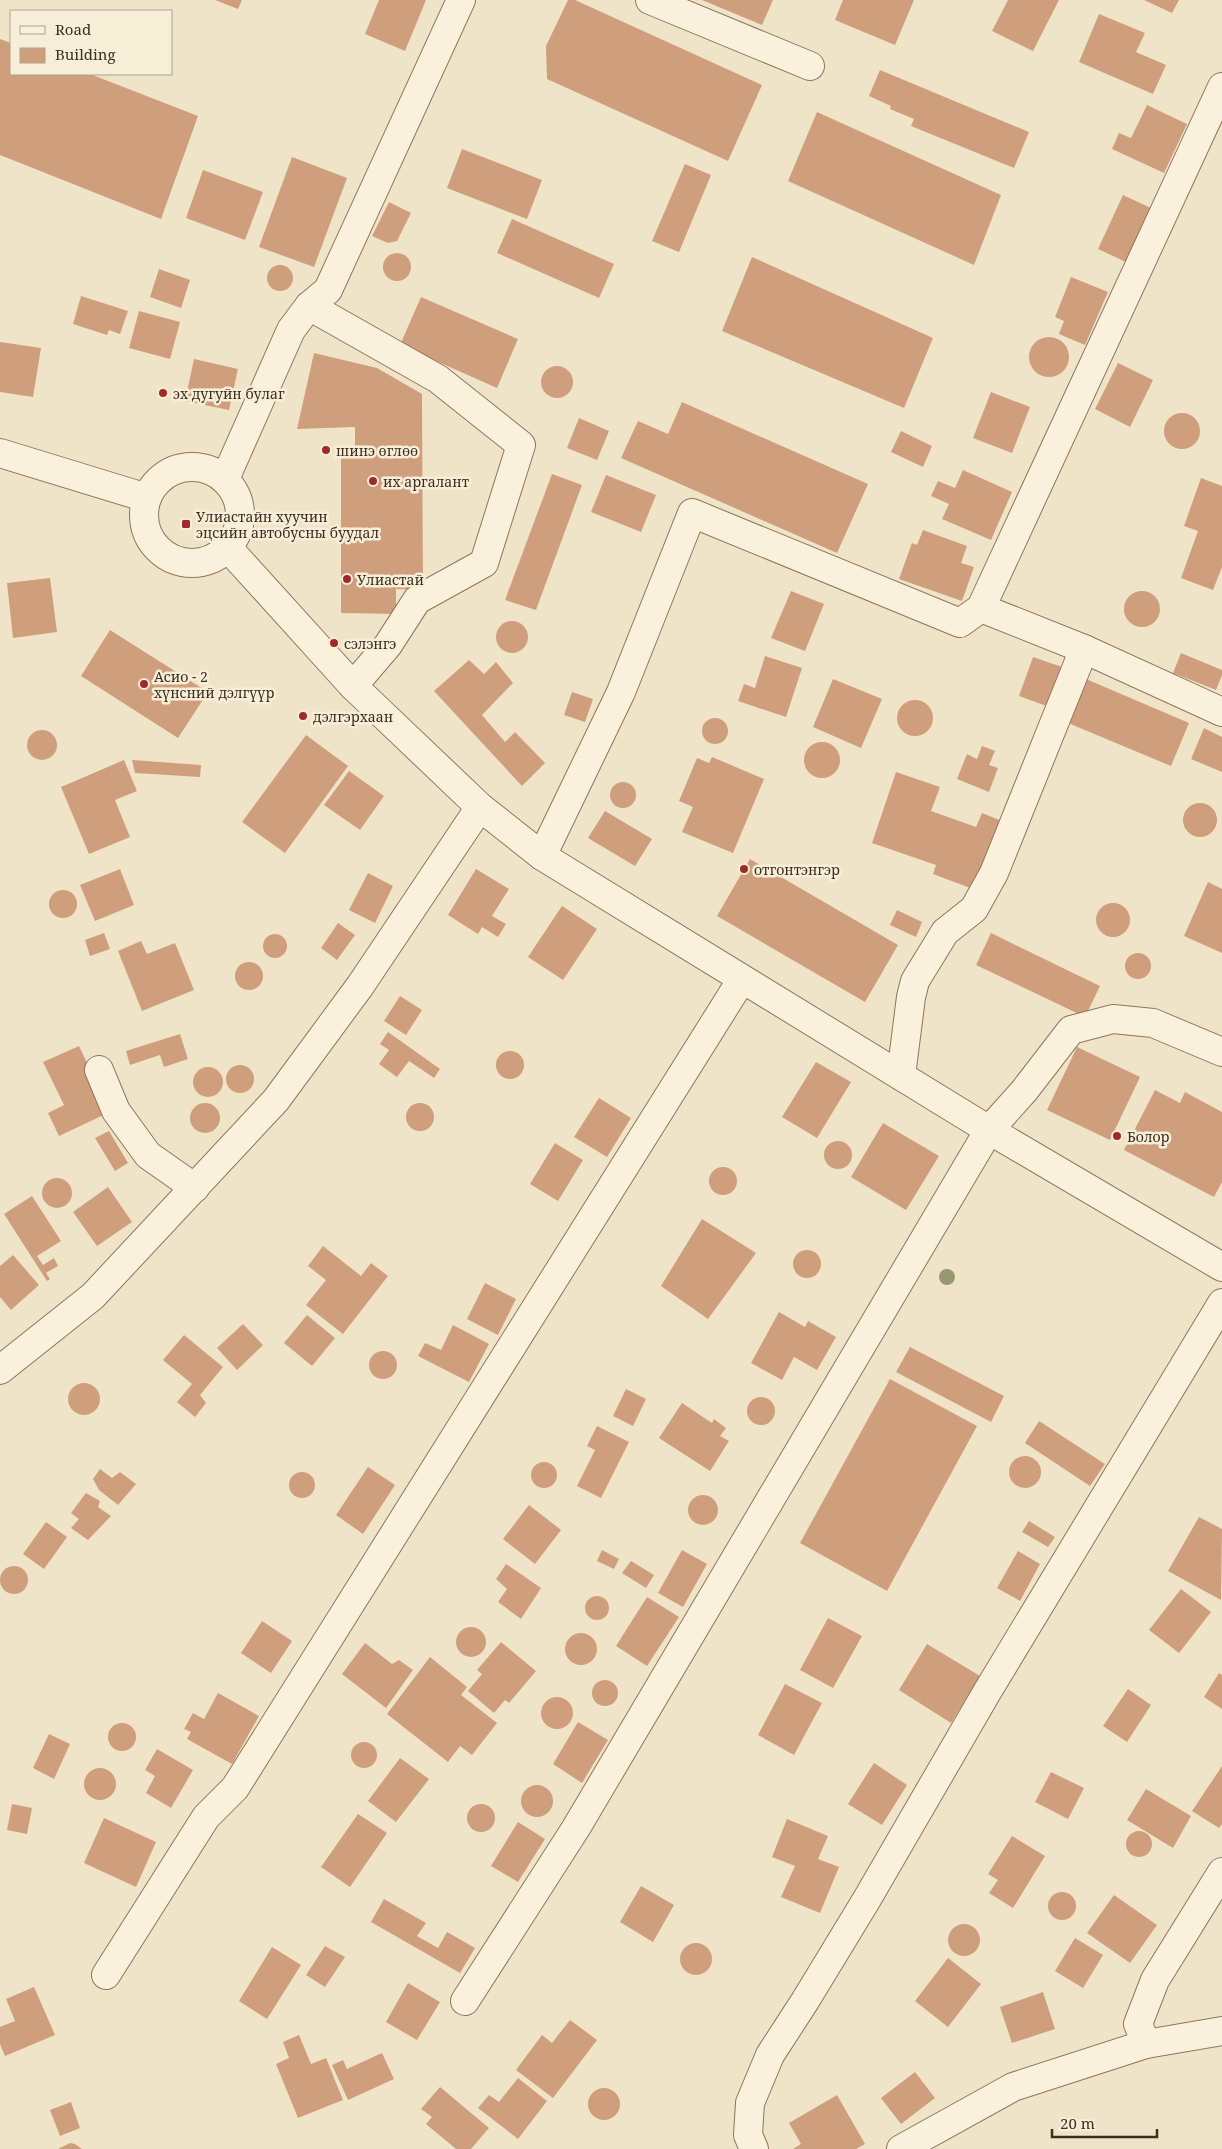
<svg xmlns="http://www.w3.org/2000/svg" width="1222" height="2149" viewBox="0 0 1222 2149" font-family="'Noto Serif',serif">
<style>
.building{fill:#cf9f7d}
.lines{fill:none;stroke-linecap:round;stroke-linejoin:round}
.minor-casing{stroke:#8d765c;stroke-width:30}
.minor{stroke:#faf1dc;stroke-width:28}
.tree{fill:#96986f}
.poi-dot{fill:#9e2a2b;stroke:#f7eed8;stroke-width:2}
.labels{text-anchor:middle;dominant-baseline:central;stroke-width:5;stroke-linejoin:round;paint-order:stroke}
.poi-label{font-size:14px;fill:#3d2e20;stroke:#f7eed8;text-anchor:start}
</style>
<rect width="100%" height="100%" fill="#f0e4c8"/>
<!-- building -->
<g class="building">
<polygon points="215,0 242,0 238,9"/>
<polygon points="379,0 426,0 405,51 365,34"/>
<polygon points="568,0 575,0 762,85 728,161 547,79 546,46"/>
<polygon points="702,0 773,0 762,25"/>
<polygon points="843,0 914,0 895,45 835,20"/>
<polygon points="1008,0 1059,0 1033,51 992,31"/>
<polygon points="1144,0 1179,0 1172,13"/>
<polygon points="1099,14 1145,33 1136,52 1166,65 1153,94 1079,62"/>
<polygon points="0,39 11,43 11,74 90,74 198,116 161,219 0,155"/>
<polygon points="880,70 1029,132 1014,168 911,126 914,119 890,109 891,106 869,96"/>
<polygon points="1147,105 1187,124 1164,173 1112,149 1119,133 1131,138"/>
<polygon points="817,112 1001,195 974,265 788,181"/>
<polygon points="462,149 542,180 527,219 447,188"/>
<polygon points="292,157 347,178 314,267 259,247"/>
<polygon points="685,164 711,175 679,252 652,241"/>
<polygon points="203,170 263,192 245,240 186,218"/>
<polygon points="1123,195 1153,209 1128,263 1098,249"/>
<polygon points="389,202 411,213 397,241 388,243 372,236"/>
<polygon points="512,219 614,264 599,298 497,253"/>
<circle cx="397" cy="267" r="14"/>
<polygon points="752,257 933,338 904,408 722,331"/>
<circle cx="280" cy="278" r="13"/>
<polygon points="159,269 190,280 181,308 150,297"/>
<polygon points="1071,277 1108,292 1085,345 1059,334 1064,321 1055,317"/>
<polygon points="81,296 128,311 120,334 109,330 107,335 73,324"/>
<polygon points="421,297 518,339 497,388 400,345"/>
<polygon points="139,311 180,322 170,359 129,348"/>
<circle cx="1049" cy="357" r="20"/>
<polygon points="0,342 41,348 33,397 0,392"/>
<polygon points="314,353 377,368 422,394 423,590 396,589 396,614 341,613 341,455 355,455 355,427 297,429"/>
<polygon points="194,359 238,369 229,410 185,401"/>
<polygon points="1118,363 1153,380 1130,427 1095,409"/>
<circle cx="557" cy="382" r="16"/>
<polygon points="991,392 1030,407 1012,453 973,438"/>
<polygon points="682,402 868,484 837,553 621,458 638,421 668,434"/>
<circle cx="1182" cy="431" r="18"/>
<polygon points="579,418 609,431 597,460 567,448"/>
<polygon points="901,431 932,446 923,467 891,452"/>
<polygon points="963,470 1012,492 991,540 942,519 949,504 931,496 938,481 955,488"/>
<polygon points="552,474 582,485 536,610 505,600"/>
<polygon points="606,475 656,495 641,532 591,512"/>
<polygon points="1201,478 1222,486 1222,567 1213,590 1181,578 1198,531 1184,526"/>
<polygon points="923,530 967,546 961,563 974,567 962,601 899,579 912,543 917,545"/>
<polygon points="50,578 57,632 13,638 7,583"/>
<polygon points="791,591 824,604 805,651 771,638"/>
<circle cx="1142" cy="609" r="18"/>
<circle cx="512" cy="637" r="16"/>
<polygon points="110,630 208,692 178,738 81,676"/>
<polygon points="1181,653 1222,670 1222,675 1216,690 1173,673"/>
<polygon points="765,656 802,668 786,717 738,701 744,684 755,688"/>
<polygon points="1033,657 1065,668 1052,708 1019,696"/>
<polygon points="469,660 484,674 496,662 513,683 482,715 505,742 515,732 545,763 522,786 434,691"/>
<polygon points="833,679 882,699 861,748 813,727"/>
<polygon points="1086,679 1189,723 1171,766 1068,723"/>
<polygon points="572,692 593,699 585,722 564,715"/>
<circle cx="915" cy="718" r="18"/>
<circle cx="715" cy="731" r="13"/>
<polygon points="1204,728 1222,737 1222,772 1191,759"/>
<circle cx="42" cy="745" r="15"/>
<polygon points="306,735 348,766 285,853 242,822"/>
<circle cx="822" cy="760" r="18"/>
<polygon points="982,746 995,751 989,765 998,768 989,792 957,779 967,754 977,759"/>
<polygon points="712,757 764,779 733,853 682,832 693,807 679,801 697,758 709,763"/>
<polygon points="124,760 137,791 115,800 130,837 89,854 61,787"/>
<polygon points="132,760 201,765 200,777 135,773"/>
<polygon points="349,771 384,796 360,830 324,805"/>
<polygon points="896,772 940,787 931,811 976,827 982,813 1007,823 981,892 933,874 936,865 872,843"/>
<circle cx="623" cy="795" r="13"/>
<circle cx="1200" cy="820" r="17"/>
<polygon points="605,811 652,839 635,866 588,838"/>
<polygon points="750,859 898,945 865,1002 717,916"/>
<polygon points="120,869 134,905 95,921 80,885"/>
<polygon points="476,869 509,889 492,916 506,924 498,937 482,927 478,934 448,915"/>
<polygon points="368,873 393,886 375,923 349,910"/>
<polygon points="1208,882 1222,889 1222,953 1184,936"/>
<circle cx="63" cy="904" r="14"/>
<circle cx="1113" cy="920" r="17"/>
<polygon points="562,906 597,929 563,980 528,957"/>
<polygon points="897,910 922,922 916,937 890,925"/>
<polygon points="338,923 355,935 337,960 321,948"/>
<polygon points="104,933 110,949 90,956 85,940"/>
<polygon points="991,933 1100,986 1085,1017 976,965"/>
<circle cx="275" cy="946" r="12"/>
<polygon points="141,941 147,954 175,943 194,990 142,1011 118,951"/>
<circle cx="1138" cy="966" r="13"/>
<circle cx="249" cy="976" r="14"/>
<polygon points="400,996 422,1010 406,1035 384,1021"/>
<polygon points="388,1032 440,1069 434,1078 409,1061 397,1077 379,1064 389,1050 380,1044"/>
<polygon points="180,1034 188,1059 164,1067 160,1055 130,1065 126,1051"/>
<polygon points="79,1046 110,1112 59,1136 48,1113 64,1105 43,1062"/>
<polygon points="1077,1047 1140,1077 1110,1140 1047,1110"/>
<circle cx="510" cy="1065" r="14"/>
<polygon points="816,1062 851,1082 817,1138 782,1117"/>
<circle cx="240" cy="1079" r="14"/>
<circle cx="208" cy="1082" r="15"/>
<polygon points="1155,1090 1180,1103 1185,1092 1222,1112 1222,1182 1214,1197 1124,1150"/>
<polygon points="599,1098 631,1118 607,1157 574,1137"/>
<circle cx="420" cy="1117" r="14"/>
<circle cx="205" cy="1118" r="15"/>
<polygon points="883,1123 939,1156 906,1210 851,1177"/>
<polygon points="109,1131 128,1163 115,1171 95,1138"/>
<circle cx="838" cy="1155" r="14"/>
<polygon points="555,1143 583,1160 558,1201 530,1184"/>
<circle cx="723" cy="1181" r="14"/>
<circle cx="57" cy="1193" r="15"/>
<polygon points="108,1187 132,1222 97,1246 73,1212"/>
<polygon points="32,1196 61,1241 37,1256 43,1265 54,1258 58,1266 46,1273 50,1279 47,1281 4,1214"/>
<polygon points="702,1219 756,1253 708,1319 661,1286"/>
<polygon points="323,1246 361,1276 371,1263 388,1276 343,1334 306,1305 326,1280 308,1266"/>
<circle cx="807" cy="1264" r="14"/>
<polygon points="13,1255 39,1285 11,1310 0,1297 0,1266"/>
<polygon points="485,1283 516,1299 498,1335 467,1319"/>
<polygon points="779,1312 805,1327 808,1321 836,1337 817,1370 794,1357 782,1380 751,1363"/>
<polygon points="307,1315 335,1338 312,1366 284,1343"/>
<polygon points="243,1324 263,1345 237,1370 217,1348"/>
<polygon points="453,1325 489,1344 469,1382 418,1356 425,1343 441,1350"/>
<polygon points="184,1335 223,1367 200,1395 206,1403 195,1417 177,1402 192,1384 163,1360"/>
<polygon points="910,1347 1004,1396 991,1422 896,1372"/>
<circle cx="383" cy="1365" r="14"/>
<polygon points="890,1379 977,1426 887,1591 800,1543"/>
<circle cx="84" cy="1399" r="16"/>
<polygon points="626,1389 646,1399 633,1426 613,1416"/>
<circle cx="761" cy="1411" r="14"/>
<polygon points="682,1403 712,1423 714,1419 726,1428 720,1436 729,1441 710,1471 659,1438"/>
<polygon points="1039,1421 1105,1464 1090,1486 1025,1443"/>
<polygon points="597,1426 629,1442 601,1498 577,1486 595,1450 587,1446"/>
<circle cx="1025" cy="1472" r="16"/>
<circle cx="544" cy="1475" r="13"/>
<polygon points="368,1467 395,1485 363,1534 336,1515"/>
<polygon points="100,1469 112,1478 120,1472 136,1484 118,1505 99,1490 93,1479"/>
<circle cx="302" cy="1485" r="13"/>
<polygon points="86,1493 100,1501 98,1507 111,1516 88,1540 71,1528 79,1519 71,1513"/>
<circle cx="703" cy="1510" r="15"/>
<polygon points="529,1505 561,1530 535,1564 503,1539"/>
<polygon points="1199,1517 1222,1529 1221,1600 1168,1571"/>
<polygon points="1029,1521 1055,1537 1048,1547 1022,1532"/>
<polygon points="46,1522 67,1537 44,1569 23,1554"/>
<polygon points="602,1550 619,1559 614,1569 597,1561"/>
<polygon points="682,1550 707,1564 683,1607 658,1593"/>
<polygon points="1018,1551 1040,1564 1020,1601 997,1588"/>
<polygon points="631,1561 654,1575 646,1588 622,1573"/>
<polygon points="506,1564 541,1588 521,1619 498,1602 507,1589 496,1579"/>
<circle cx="14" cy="1580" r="14"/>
<polygon points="1181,1589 1211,1612 1179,1653 1149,1630"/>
<circle cx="597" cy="1608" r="12"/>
<polygon points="647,1597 679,1617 647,1666 616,1646"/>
<polygon points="828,1618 862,1636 833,1688 800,1670"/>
<polygon points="262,1621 292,1641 271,1673 241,1653"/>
<circle cx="471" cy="1642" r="15"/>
<circle cx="581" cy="1649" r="16"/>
<polygon points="501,1642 536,1671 509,1703 505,1700 494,1713 468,1691 482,1674 477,1670"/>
<polygon points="365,1643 392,1664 399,1660 413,1670 386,1708 342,1674"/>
<polygon points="927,1644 980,1676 951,1723 899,1690"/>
<polygon points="430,1657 467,1687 461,1695 497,1723 472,1755 460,1746 448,1762 387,1714"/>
<polygon points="1219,1673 1222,1675 1222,1709 1204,1697"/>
<circle cx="605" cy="1693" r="13"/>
<polygon points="785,1684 822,1703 794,1755 758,1735"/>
<polygon points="1128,1689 1151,1705 1127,1742 1103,1726"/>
<polygon points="218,1693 259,1716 232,1764 187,1739 191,1732 184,1729 193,1713 204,1719"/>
<circle cx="557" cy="1713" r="16"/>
<polygon points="578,1722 608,1740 582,1783 553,1764"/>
<circle cx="122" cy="1737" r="14"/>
<polygon points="49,1734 70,1744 54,1779 33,1768"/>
<circle cx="364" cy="1755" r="13"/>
<polygon points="157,1749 193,1770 171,1808 146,1793 155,1776 145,1770"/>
<polygon points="400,1758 429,1779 396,1822 368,1801"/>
<polygon points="874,1763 907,1785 882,1825 848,1804"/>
<polygon points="1222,1766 1222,1824 1219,1828 1192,1811"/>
<circle cx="100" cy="1784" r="16"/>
<polygon points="1051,1772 1084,1788 1068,1819 1035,1802"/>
<circle cx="537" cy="1801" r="16"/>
<polygon points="1146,1789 1191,1816 1173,1848 1127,1820"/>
<circle cx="481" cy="1818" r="14"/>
<polygon points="12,1804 32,1808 27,1834 7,1830"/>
<polygon points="358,1814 387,1833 350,1887 321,1867"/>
<polygon points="104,1818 156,1842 136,1887 84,1863"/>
<polygon points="787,1819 828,1836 818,1859 839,1867 820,1913 781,1897 795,1866 772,1857"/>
<polygon points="518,1822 545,1839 518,1882 491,1866"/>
<circle cx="1139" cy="1844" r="13"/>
<polygon points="1012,1836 1045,1856 1013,1908 989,1893 998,1880 988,1874"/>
<polygon points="641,1886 674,1905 653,1942 620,1922"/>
<circle cx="1062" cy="1906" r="14"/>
<polygon points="1114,1895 1157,1925 1130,1963 1087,1933"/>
<polygon points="384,1899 426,1923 417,1936 438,1948 447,1932 475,1948 460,1973 371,1922"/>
<circle cx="964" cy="1940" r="16"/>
<polygon points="1075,1938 1103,1955 1083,1988 1055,1971"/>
<circle cx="696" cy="1959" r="16"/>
<polygon points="325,1946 345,1957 325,1987 306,1975"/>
<polygon points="272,1947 301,1965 267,2019 239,2001"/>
<polygon points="948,1958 981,1984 948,2027 915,2001"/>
<polygon points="408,1983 440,2002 417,2040 386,2022"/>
<polygon points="34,1987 55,2035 5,2056 0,2044 0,2027 15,2021 6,1999"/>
<polygon points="1043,1992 1055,2029 1012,2043 1000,2007"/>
<polygon points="570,2020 597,2040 553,2098 516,2070 542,2035 552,2043"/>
<polygon points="299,2035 311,2064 326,2058 343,2100 298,2118 276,2064 289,2058 283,2042"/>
<polygon points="382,2053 394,2079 348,2100 332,2065 343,2060 347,2069"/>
<polygon points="915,2072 935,2098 901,2124 881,2098"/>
<polygon points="518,2078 547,2101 518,2139 478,2108 489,2095 499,2102"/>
<polygon points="440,2087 489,2128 471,2149 456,2149 426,2124 432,2117 421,2109"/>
<circle cx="604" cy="2104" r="16"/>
<polygon points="837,2095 865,2144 856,2149 793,2149 801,2144 789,2123"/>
<polygon points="71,2102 80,2128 60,2136 50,2110"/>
<polygon points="70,2143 75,2144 82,2149 58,2149"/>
</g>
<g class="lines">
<defs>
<g id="minor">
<polyline points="650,0 810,66"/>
<polyline points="309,306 438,379 521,445 484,563 417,600 388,645 353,686"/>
<polyline points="0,453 147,498"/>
<circle cx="192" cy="515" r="48"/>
<polyline points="225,479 291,330 309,306 328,290 461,0"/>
<polyline points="228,548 353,686 480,807 542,856 989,1130 1222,1267"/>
<polyline points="981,608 1084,649 1222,712"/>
<polyline points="542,856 621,692 692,513 960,623 981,608 1222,87"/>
<polyline points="99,1070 116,1111 148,1155 195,1188"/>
<polyline points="901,1076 911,997 915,981 945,932 974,909 994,873 1084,649"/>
<polyline points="0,1370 93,1296 276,1100 360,986 480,807"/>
<polyline points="106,1975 206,1817 235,1788 742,979"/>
<polyline points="465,2001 576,1828 989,1130 1024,1091 1071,1030 1113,1019 1153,1023 1222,1052"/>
<polyline points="1146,2044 1138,2024 1155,1980 1222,1872"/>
<polyline points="754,2149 748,2135 750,2103 770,2055 805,2001 867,1899 987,1692 1222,1303"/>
<polyline points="901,2149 1013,2087 1146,2044 1222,2031"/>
</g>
</defs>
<!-- minor casing -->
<use href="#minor" class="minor-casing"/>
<!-- minor -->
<use href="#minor" class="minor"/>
</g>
<!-- trees -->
<circle class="tree" cx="947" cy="1277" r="8"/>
<!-- markers -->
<g class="poi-dot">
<circle cx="163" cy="393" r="5"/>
<circle cx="326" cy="450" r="5"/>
<circle cx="373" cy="481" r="5"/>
<rect x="181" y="519" width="10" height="10" rx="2.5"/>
<circle cx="347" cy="579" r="5"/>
<circle cx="334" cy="643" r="5"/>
<circle cx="144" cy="684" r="5"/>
<circle cx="303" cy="716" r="5"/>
<circle cx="744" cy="869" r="5"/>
<circle cx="1117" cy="1136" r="5"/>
</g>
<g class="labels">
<!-- poi labels -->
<g class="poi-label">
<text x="173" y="393">эх дугуйн булаг</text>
<text x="336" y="450">шинэ өглөө</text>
<text x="383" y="481">их аргалант</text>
<text x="196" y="516">Улиастайн хуучин<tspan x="196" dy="16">эцсийн автобусны буудал</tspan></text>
<text x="357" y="579">Улиастай</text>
<text x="344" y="643">сэлэнгэ</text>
<text x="154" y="676">Асио - 2<tspan x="154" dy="16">хүнсний дэлгүүр</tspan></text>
<text x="313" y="716">дэлгэрхаан</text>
<text x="754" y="869">отгонтэнгэр</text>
<text x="1127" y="1136">Болор</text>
</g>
</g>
<!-- legend -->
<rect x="10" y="10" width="162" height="65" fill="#f7eed8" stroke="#ada18e"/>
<rect x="20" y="26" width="25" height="8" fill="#faf1dc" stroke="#ada18e"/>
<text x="55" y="35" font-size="15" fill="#3d2e20">Road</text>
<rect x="20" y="48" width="25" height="15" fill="#cf9f7d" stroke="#ada18e"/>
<text x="55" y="60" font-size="15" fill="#3d2e20">Building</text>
<!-- scale -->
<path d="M1052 2129v8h105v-8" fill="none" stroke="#3d2e20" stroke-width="2.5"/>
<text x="1060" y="2129" font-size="15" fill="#3d2e20" stroke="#f7eed8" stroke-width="4" paint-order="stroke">20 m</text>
</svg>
